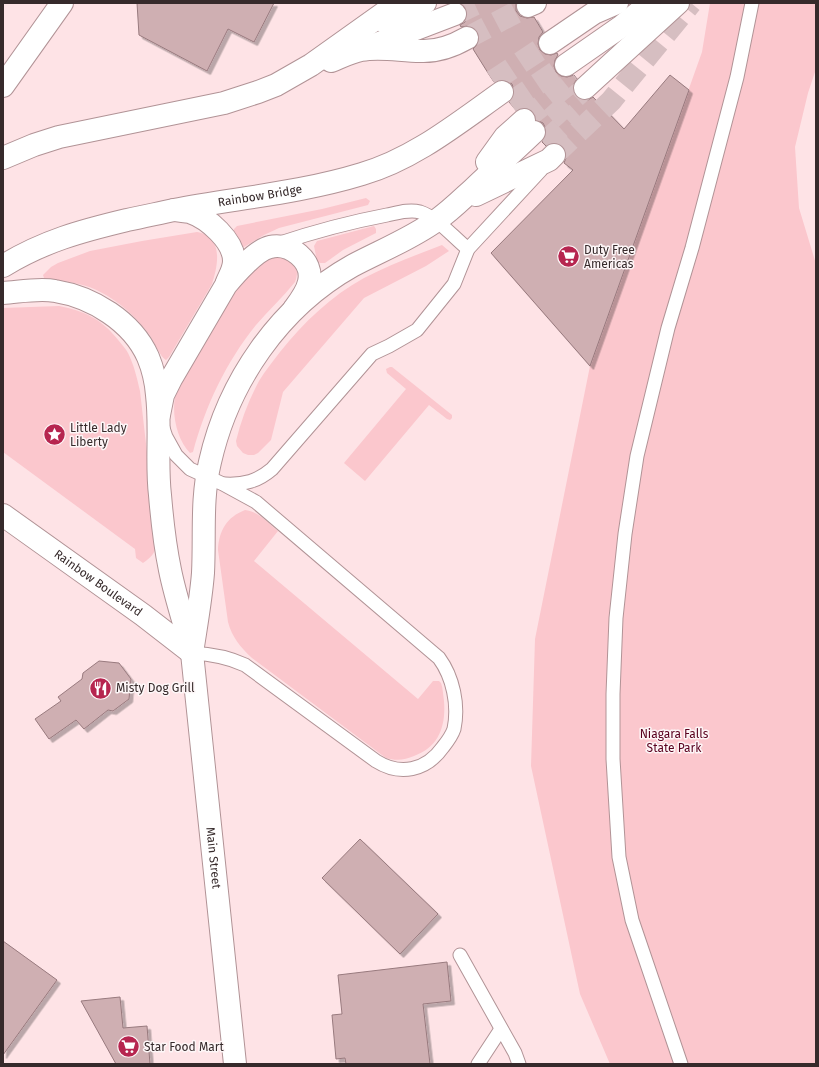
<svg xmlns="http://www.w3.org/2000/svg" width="819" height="1067" viewBox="0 0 819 1067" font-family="'Fira Sans',sans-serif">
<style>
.green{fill:#fbc7cd}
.building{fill:#cfafb2;stroke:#987a7e;filter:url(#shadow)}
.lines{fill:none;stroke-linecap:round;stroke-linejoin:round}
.trunk-tunnel{stroke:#d6bec1;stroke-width:22;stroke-dasharray:22 11;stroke-linecap:butt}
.service-casing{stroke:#b19396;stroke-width:15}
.tertiary-casing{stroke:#b19396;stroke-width:24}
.secondary-casing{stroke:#b19396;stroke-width:24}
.primary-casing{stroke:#b19396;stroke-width:24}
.trunk-casing{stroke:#b19396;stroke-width:24}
.service{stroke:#fff;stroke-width:13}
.tertiary{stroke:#fff;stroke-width:22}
.secondary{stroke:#fff;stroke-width:22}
.primary{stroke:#fff;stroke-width:22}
.trunk{stroke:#fff;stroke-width:22}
.labels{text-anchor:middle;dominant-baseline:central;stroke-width:3;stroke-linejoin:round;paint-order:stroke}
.street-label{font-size:12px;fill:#362a2b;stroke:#fdf6f7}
.poi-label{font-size:12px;fill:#362a2b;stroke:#fdf6f7;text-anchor:start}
.park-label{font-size:12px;fill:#59001e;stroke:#fdf6f7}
</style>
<defs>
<filter id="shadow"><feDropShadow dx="3.5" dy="3.5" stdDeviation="0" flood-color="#0004"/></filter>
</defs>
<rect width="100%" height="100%" fill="#fee3e6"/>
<!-- green -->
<g class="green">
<polygon points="710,3 816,3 816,69 808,93 795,147 799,208 816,264 816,1064 610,1064 580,994 531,766 535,639 590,366 702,52"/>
<polygon points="366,198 370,201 368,205 279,228 264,235 244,247 241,247 234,233 234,229 237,226 322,209"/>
<polygon points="374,226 376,229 376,233 374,234 343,250 325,263 320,263 317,261 314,246 317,241"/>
<path d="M197,232C224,237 218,265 212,284L169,357L166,360C160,357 154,341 149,334C132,311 104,288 74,283C65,281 56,281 46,280L44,278L43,275L51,267L58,263L90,251L142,241Z"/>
<path d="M442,245L449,251L426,266L364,298L283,392L271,440L258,453L254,455H248L243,453L237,446L236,441C241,420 249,400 259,381C265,371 273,361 280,352C303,323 331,296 364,278C389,265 416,255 442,245Z"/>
<path d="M280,256C283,257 289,259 292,261C298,267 298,275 295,282C283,297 269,310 256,325C226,362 205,407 193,452L190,453C176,439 170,409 177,390C181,378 191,364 198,353C214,324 243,260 280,256Z"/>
<path d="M59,306C85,311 102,319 119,341C122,345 126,349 128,353C134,365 137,378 140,391L157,541C156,552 152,557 143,563L136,558L135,549L3,452V308Z"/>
<polygon points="390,367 392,367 452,415 452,418 450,420 447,419 429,405 365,481 344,463 406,389 387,373 386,369"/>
<path d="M245,510C258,511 268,523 278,531L254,561L418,699L433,681H439L441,683C443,688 443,695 444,701C446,726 439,747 414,756C405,760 396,761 386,758L252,658C240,647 232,637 228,622L218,550C219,530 227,517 245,510Z"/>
</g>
<!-- building -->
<g class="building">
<polygon points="137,3 274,3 254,42 228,29 207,71 139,35"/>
<polygon points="460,3 516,3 516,11 520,16 527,18 534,17 543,32 539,37 538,44 540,50 545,54 551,55 557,53 558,55 555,60 554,66 556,72 561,76 567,77 574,75 577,79 573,85 573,90 576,96 582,100 588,100 593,97 624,129 670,75 689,90 590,366 491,253 573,170 564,163 566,158 566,152 563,146 557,143 551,143 546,146 542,142 546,136 546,129 543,123 536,120 533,111 528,108 521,108 516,110 509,102 513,98 514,91 512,84 507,81 501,80 494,82 488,73 473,49 477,45 479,39 478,32 473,27 468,26 461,27 460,25 465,22 467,16 466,9"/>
<polygon points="99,661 119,663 131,679 129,699 113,711 108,710 84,729 76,720 49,739 35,719 61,701 58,697 82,679 83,673"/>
<polygon points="360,839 438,914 400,954 322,878"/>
<polygon points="3,941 57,980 3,1055"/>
<polygon points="447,962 451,1001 423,1004 430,1064 346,1064 345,1058 336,1059 332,1015 342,1014 338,975"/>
<polygon points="120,997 123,1028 147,1026 150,1064 116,1064 81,1001"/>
</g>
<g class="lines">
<!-- trunk-tunnel -->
<g class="trunk-tunnel">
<polyline points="455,14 478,3"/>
<polyline points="467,38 528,6"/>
<polyline points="493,81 550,43"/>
<polyline points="510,103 566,65"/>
<polyline points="551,119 585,88"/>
<polyline points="524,120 576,78"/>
<polyline points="544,143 577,113"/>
<polyline points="554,155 611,101 691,3"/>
</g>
<defs>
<g id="service">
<path d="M277,244C313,232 350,222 387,215C397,213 409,209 420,212C438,218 453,237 468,249"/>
<path d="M163,428L166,437L176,455L190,469L223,484L256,502L439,658C453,677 459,705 454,729C452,735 447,742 443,747C426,771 400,776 376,761L245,665C228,657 211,654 192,653"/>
<path d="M225,484C244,485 258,481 272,469L372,354L389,346L417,330L454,284L468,249L541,170"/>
<polyline points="460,955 515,1053 519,1064"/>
<polyline points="478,1064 501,1029"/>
<polyline points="681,1064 632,920 619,857 613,759 613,694 616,618 625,534 637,456 668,328 692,248 737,77 752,3"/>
</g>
<g id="tertiary">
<path d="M174,210C179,211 185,211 190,212C208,218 234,241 234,261C234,269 230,275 227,282"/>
<path d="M159,415L163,395L171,379L226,285C235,274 256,250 270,247C290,242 314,261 309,282C307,292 300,301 294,309"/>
</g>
<g id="secondary">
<path id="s1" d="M3,515L143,615L192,653"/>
</g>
<g id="primary">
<path id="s2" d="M192,653L235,1064"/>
</g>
<g id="trunk">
<polyline points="528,6 535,3"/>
<polyline points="385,22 425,3"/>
<polyline points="550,43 594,13 617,3"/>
<polyline points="374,45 455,14"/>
<path d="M331,61C341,57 351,52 361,50C380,46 401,51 420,51C437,52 453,46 467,38"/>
<polyline points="566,65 622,26 650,3"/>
<polyline points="3,86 62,3"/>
<polyline points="585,88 678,3"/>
<polyline points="3,158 34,145 59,137 224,103 258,92 276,85 311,65 398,3"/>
<polyline points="487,162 505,137 524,120"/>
<polyline points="476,195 549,160 554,155"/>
<path id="s3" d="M3,266C44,241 81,231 127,220C143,217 159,213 174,210C237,198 300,193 362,174C414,159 458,123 502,92"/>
<path d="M3,293C19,292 39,288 55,291C92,297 132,321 148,357C153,369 156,382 157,395C161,428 156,462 160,495C162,519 165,546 170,570C175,595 183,619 190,644"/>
<path d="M192,653C196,626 201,599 203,573C205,535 201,499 210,462C228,382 279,307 352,266C380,251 411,239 437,220C450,211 461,200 473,189C493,170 514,151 534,132"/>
</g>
</defs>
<!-- service casing -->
<use href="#service" class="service-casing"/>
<!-- tertiary casing -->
<use href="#tertiary" class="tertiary-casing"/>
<!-- secondary casing -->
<use href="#secondary" class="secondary-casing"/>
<!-- primary casing -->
<use href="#primary" class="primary-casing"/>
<!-- trunk casing -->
<use href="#trunk" class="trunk-casing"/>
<!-- service -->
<use href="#service" class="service"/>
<!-- tertiary -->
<use href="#tertiary" class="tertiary"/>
<!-- secondary -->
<use href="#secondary" class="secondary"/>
<!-- primary -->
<use href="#primary" class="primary"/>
<!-- trunk -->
<use href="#trunk" class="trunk"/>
</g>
<!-- icons -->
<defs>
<symbol id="supermarket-disc" viewBox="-11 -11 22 22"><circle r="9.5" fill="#b6254f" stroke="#fdf6f7"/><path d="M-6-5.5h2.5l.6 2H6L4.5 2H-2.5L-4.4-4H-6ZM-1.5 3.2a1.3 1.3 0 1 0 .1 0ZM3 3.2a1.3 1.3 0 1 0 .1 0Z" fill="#fff"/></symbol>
<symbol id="sight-disc" viewBox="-11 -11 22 22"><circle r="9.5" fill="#b6254f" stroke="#fdf6f7"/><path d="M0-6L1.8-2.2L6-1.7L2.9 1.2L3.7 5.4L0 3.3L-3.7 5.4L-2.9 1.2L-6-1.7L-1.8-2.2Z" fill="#fff"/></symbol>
<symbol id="restaurant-disc" viewBox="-11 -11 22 22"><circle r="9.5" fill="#b6254f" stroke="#fdf6f7"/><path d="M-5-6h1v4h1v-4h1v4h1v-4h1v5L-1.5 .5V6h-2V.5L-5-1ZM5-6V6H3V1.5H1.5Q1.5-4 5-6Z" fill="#fff"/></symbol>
</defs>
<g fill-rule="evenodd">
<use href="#supermarket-disc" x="556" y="244" width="25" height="25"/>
<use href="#sight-disc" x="42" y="422" width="25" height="25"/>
<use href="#restaurant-disc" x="88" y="676" width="25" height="25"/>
<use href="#supermarket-disc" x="116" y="1034" width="25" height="25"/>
</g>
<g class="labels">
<!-- street labels -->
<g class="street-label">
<text stroke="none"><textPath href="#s3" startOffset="268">Rainbow Bridge</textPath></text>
<text stroke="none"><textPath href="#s1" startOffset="117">Rainbow Boulevard</textPath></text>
<text stroke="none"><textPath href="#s2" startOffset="206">Main Street</textPath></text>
</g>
<!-- poi labels -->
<g class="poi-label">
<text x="584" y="250">Duty Free<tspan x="584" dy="14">Americas</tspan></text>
<text x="70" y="428">Little Lady<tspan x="70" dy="14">Liberty</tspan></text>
<text x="116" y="688">Misty Dog Grill</text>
<text x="144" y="1047">Star Food Mart</text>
</g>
<!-- park labels -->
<g class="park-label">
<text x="674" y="734">Niagara Falls<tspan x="674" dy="14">State Park</tspan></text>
</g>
</g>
<!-- border -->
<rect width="819" height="1067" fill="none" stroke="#362a2b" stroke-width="8"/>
</svg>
